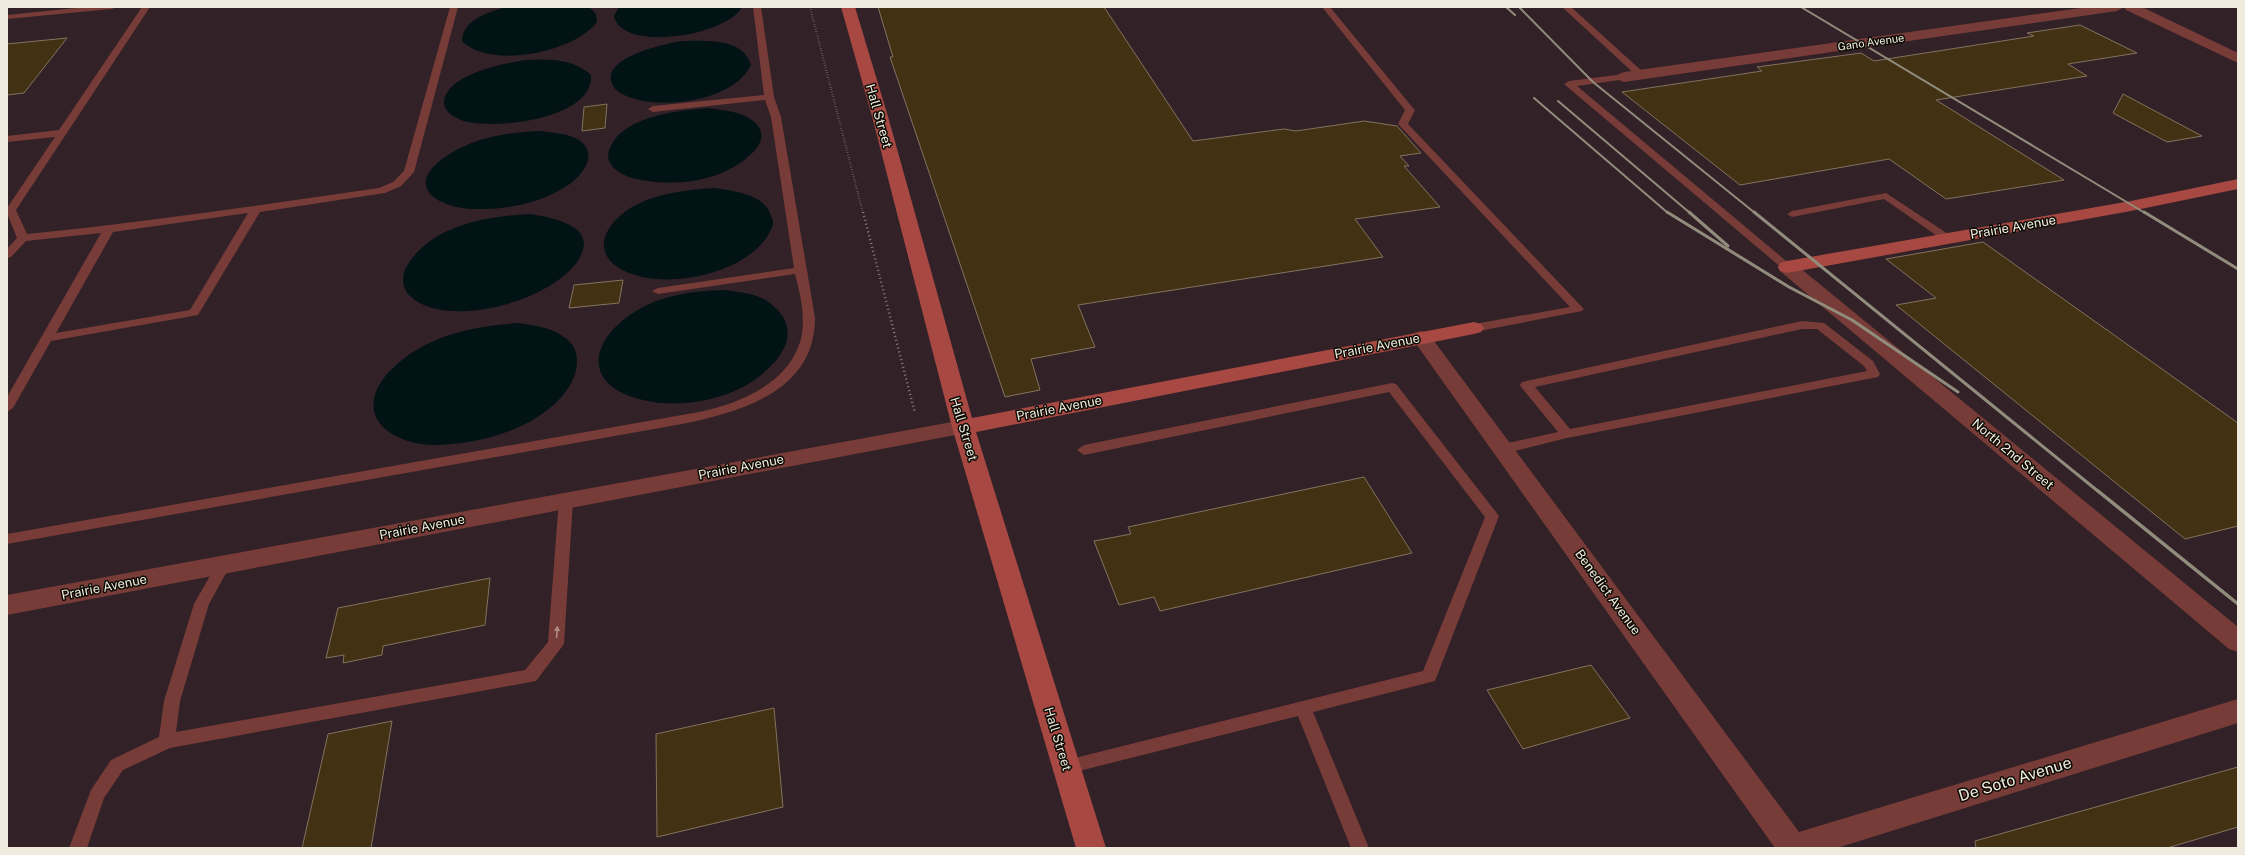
<svg xmlns="http://www.w3.org/2000/svg" width="2245" height="855" viewBox="0 0 2245 855" font-family="'Public Sans',sans-serif">
<style>
.industrial{fill:#332128}
.water{fill:#021315}
.building{fill:#433114;stroke:#82735e}
.lines{fill:none;stroke-linecap:round;stroke-linejoin:round}
.path-far1{stroke:#868271;stroke-width:2;stroke-dasharray:0.5 2;stroke-linecap:butt}
.path{stroke:#868271;stroke-width:2.5;stroke-dasharray:1 3;stroke-linecap:butt}
.lane{fill:#773c37;fill-rule:evenodd}
.street{fill:#773c37;fill-rule:evenodd}
.secondary{fill:#a74842;fill-rule:evenodd}
.rail-far2{stroke:#918d7d;stroke-width:2}
.rail-far1{stroke:#918d7d;stroke-width:3}
.rail{stroke:#918d7d;stroke-width:3.5}
.oneway{fill:#ad8b83}
.labels{text-anchor:middle;dominant-baseline:central;stroke-width:3;stroke-linejoin:round;paint-order:stroke}
.far-street-label{font-size:11px;fill:#efecdf;stroke:#0c0a03}
.street-label{font-size:13px;fill:#efecdf;stroke:#0c0a03}
.near-street-label{font-size:16px;fill:#efecdf;stroke:#0c0a03}
</style>
<rect width="100%" height="100%" fill="#25200b"/>
<!-- industrial -->
<rect class="industrial" x="7" y="7" width="2231" height="841"/>
<!-- water -->
<g class="water">
<path d="M506,7H589L596,14L597,22C575,52 490,70 462,41C462,20 489,12 506,7Z"/>
<path d="M619,7H742C727,36 621,53 614,16Z"/>
<path d="M681,41C705,41 743,37 751,65C734,102 656,112 622,94C616,91 612,86 611,80C607,56 665,44 681,41Z"/>
<path d="M524,60C548,59 572,58 591,75C594,119 495,130 464,121C457,119 445,113 444,104C443,75 503,64 524,60Z"/>
<path d="M709,108C722,110 735,111 747,117C782,136 745,163 724,172C699,183 668,185 641,180C630,178 615,173 610,163C607,157 608,151 611,146C624,116 681,110 709,108Z"/>
<path d="M541,131C553,133 568,133 579,140C601,155 580,178 565,187C540,203 506,210 477,209C439,209 400,186 448,155C475,137 508,132 541,131Z"/>
<path d="M715,188C734,191 765,194 771,216C773,220 774,223 772,227C754,275 656,295 616,266C607,260 601,248 605,237C621,197 678,190 715,188Z"/>
<path d="M530,214C548,217 594,224 582,253C563,299 447,332 410,296C402,289 401,275 407,266C431,225 487,216 530,214Z"/>
<path d="M723,290C738,292 759,293 771,304C809,334 774,370 743,387C714,402 675,408 643,400C581,386 589,340 636,311C662,295 693,291 723,290Z"/>
<path d="M519,323C535,326 551,327 564,337C572,342 577,351 577,360C578,391 543,417 517,428C489,440 461,445 431,445C405,444 365,429 375,395C381,374 406,355 425,345C455,330 486,325 519,323Z"/>
</g>
<!-- building -->
<g class="building">
<polygon points="878,7 1104,7 1193,141 1284,129 1296,131 1364,121 1397,126 1421,153 1400,156 1409,166 1404,166 1440,207 1355,219 1383,257 1078,305 1095,347 1031,359 1040,390 1005,397 890,57 893,57"/>
<polygon points="2080,25 2137,53 2068,64 2087,76 1936,100 2064,180 1946,199 1889,159 1740,185 1622,92 1762,71 1757,67 1861,53 1874,61 2034,36 2027,33"/>
<polygon points="67,38 24,93 7,95 7,44"/>
<polygon points="2123,94 2202,136 2167,142 2113,113"/>
<polygon points="607,104 605,128 582,131 584,107"/>
<polygon points="1983,242 2238,423 2238,526 2185,539 1896,305 1936,298 1886,259"/>
<polygon points="623,280 619,303 569,308 574,285"/>
<polygon points="1364,477 1412,553 1160,611 1154,597 1119,605 1094,541 1131,534 1128,527"/>
<polygon points="490,578 485,625 383,646 382,655 343,663 344,655 326,658 338,608"/>
<polygon points="1591,665 1630,718 1523,749 1487,690"/>
<polygon points="774,708 783,807 657,837 656,734"/>
<polygon points="392,721 371,848 302,848 328,734"/>
<polygon points="2238,767 2238,827 2167,848 1976,848 1975,841"/>
</g>
<g class="lines">
<!-- path-far1 -->
<polyline class="path-far1" points="810,7 863,213"/>
<!-- path -->
<polyline class="path" points="863,212 915,413"/>
<!-- lane -->
<g class="lane">
<polygon points="86,7 116,7 112,9 7,19 7,15"/>
<path d="M142,7H150L16,210L27,234C145,222 262,205 379,188L393,182L404,171L450,7H458L414,172L401,186L385,193L260,212L198,315L51,341L13,408L7,412V397L101,233L26,241L11,257L7,258V249L17,238L7,213V208L55,137L7,142V136L59,130ZM248,213L190,310L56,333L113,232Z"/>
<path d="M753,7H761L774,97L781,117L815,318C815,391 741,412 682,424L7,544V534L699,412C741,403 793,382 802,334C805,314 800,293 795,274L658,294L652,291L658,288L794,268L771,117L765,100L653,112L648,109L653,106L764,95Z"/>
<polygon points="1322,7 1330,7 1413,108 1415,110 1408,124 1582,307 1584,309 1582,311 1474,332 1470,331 1468,328 1470,325 1474,324 1570,307 1400,126 1398,124 1405,110"/>
<polygon points="1562,7 1571,7 1644,73 1644,77 1638,77"/>
<polygon points="1624,74 1628,77 1627,79 1577,86 1791,265 1793,267 1791,269 1783,269 1564,84 1569,81"/>
<polygon points="1886,193 1951,236 1952,238 1951,240 1943,240 1884,199 1792,217 1787,214 1792,211"/>
<path d="M1802,321L1824,323L1873,361L1880,374L1878,377L1567,438L1503,454L1496,449L1503,444L1558,432L1522,388L1520,385L1522,382ZM1802,329H1817L1864,366L1867,371L1570,429L1535,387Z"/>
<polygon points="1392,383 1396,384 1499,516 1435,681 1313,712 1369,848 1351,848 1298,716 1067,774 1061,772 1059,767 1061,762 1067,760 1423,671 1485,517 1389,392 1084,455 1077,450 1084,445"/>
<polygon points="566,495 571,497 573,500 564,644 536,681 170,748 123,770 104,798 87,848 69,848 91,790 111,760 159,737 164,701 194,604 219,560 224,559 229,560 231,564 209,604 180,701 176,732 525,670 548,642 559,500 561,497"/>
</g>
<!-- street -->
<g class="street">
<polygon points="2088,7 2124,7 2117,11 1624,82 1619,80 1616,77 1619,74 1624,72"/>
<polygon points="2124,7 2142,7 2238,53 2238,63 2126,10"/>
<polygon points="1787,261 1794,263 2238,627 2238,652 2229,649 1780,271 1778,267 1780,263"/>
<polygon points="1421,331 1428,333 1799,832 2238,699 2238,723 1837,848 1775,848 1414,341 1411,337 1414,333"/>
<polygon points="963,420 971,422 974,427 971,432 7,615 7,595"/>
</g>
<!-- secondary -->
<g class="secondary">
<polygon points="841,7 855,7 889,120 972,418 1474,322 1481,324 1484,328 1481,332 1474,334 976,432 1106,848 1076,848 952,427 873,120"/>
<polygon points="2238,179 2238,189 2131,211 1787,273 1780,271 1778,267 1780,263 1787,261 2131,201"/>
</g>
<!-- rail-far2 -->
<g class="rail-far2">
<polyline points="1506,7 1515,15"/>
<polyline points="1519,7 1593,82 1755,213"/>
<polyline points="1801,7 2145,213"/>
<polyline points="1534,98 1668,213"/>
<polyline points="1558,101 1690,213"/>
</g>
<!-- rail-far1 -->
<g class="rail-far1">
<polyline points="1667,212 1789,287 1852,320 1958,392"/>
<polyline points="1689,212 1728,246"/>
<polyline points="1754,212 2099,492"/>
<polyline points="2144,212 2238,269"/>
</g>
<!-- rail -->
<polyline class="rail" points="2098,491 2238,604"/>
</g>
<!-- one-way arrows -->
<defs><path id="oneway-solid" d="M-6-.8H1V-3.2L6.5 0L1 3.2V.8H-6Z"/></defs>
<use class="oneway" href="#oneway-solid" transform="translate(557 632) rotate(-86)"/>
<g class="labels">
<!-- far-street labels -->
<g class="far-street-label">
<text transform="translate(1871 42) rotate(-8)">Gano Avenue</text>
</g>
<!-- street labels -->
<g class="street-label">
<text transform="translate(879 116) rotate(74)">Hall Street</text>
<text transform="translate(2013 227) rotate(-10)">Prairie Avenue</text>
<text transform="translate(1377 346) rotate(-11)">Prairie Avenue</text>
<text transform="translate(1059 408) rotate(-11)">Prairie Avenue</text>
<text transform="translate(964 429) rotate(73)">Hall Street</text>
<text transform="translate(2013 454) rotate(40)">North 2nd Street</text>
<text transform="translate(741 467) rotate(-11)">Prairie Avenue</text>
<text transform="translate(422 527) rotate(-11)">Prairie Avenue</text>
<text transform="translate(104 587) rotate(-11)">Prairie Avenue</text>
<text transform="translate(1608 592) rotate(54)">Benedict Avenue</text>
<text transform="translate(1058 739) rotate(73)">Hall Street</text>
</g>
<!-- near-street labels -->
<g class="near-street-label">
<text transform="translate(2015 779) rotate(-17)">De Soto Avenue</text>
</g>
</g>
<!-- border -->
<rect width="2245" height="855" fill="none" stroke="#efecdf" stroke-width="16"/>
</svg>
